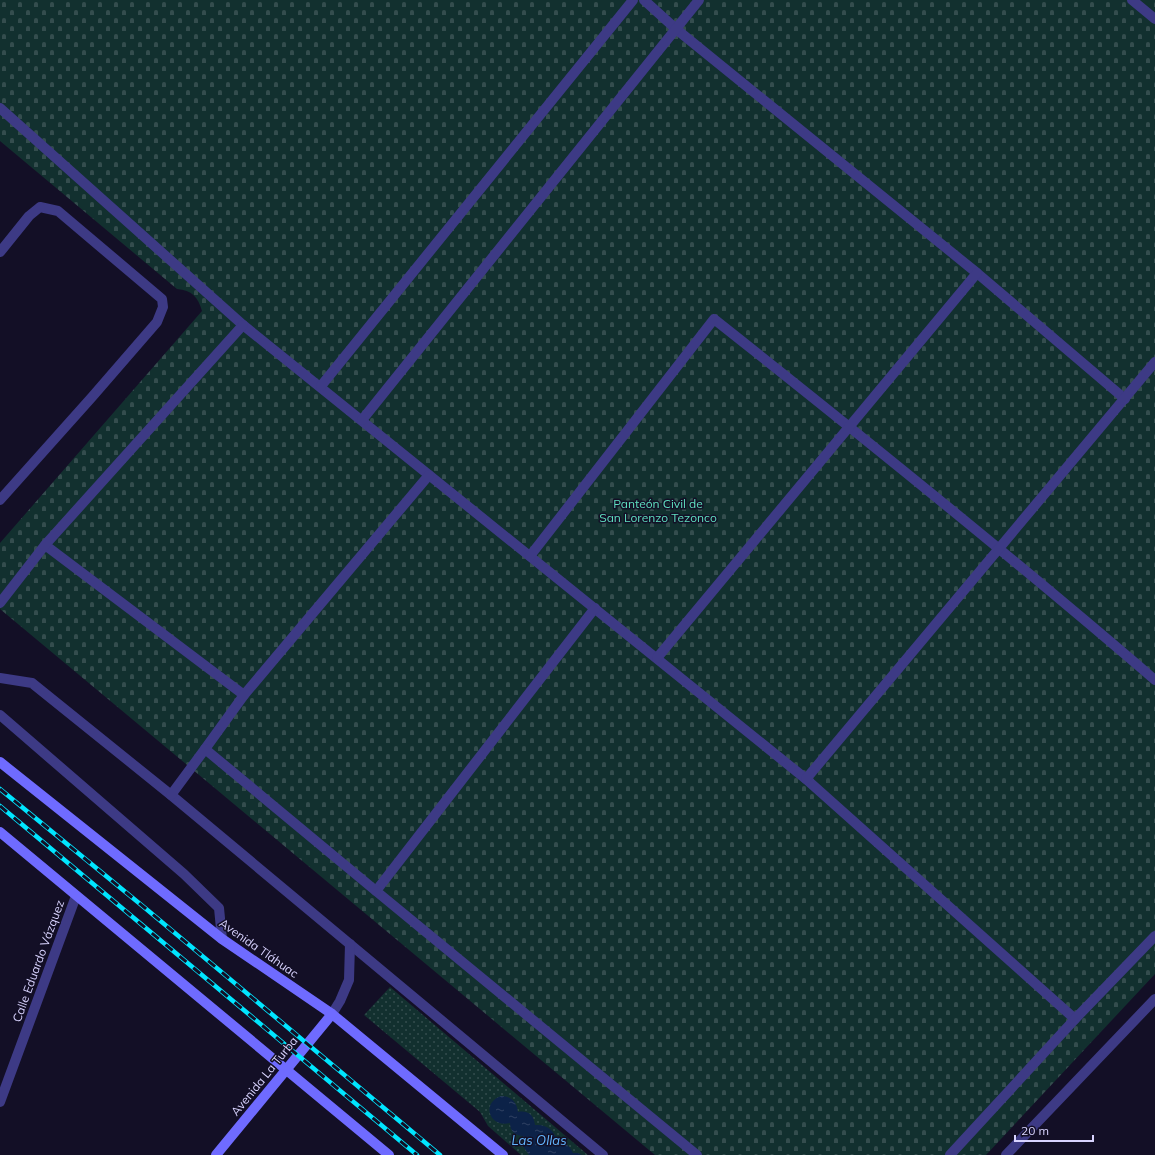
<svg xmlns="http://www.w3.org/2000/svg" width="1155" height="1155" viewBox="0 0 1155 1155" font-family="Mulish,sans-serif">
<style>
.green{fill:url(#green-dots)}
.cemetery{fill:url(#cemetery-stones)}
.water{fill:url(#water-ripples)}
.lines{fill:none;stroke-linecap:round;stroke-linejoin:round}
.lane{stroke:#3d3a85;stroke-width:10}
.street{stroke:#3d3a85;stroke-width:10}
.secondary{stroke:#6f6bff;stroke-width:10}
.rail-casing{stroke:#00e5ff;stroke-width:4.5}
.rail{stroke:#130f26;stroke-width:3;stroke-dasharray:9;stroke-linecap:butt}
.labels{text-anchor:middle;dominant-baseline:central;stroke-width:3;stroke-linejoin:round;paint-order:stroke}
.park-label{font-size:12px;fill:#5fe0c0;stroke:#130f26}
.street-label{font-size:12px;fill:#d9d4ff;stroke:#130f26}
.water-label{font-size:13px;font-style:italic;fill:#62b6ff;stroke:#130f26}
</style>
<defs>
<pattern id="green-dots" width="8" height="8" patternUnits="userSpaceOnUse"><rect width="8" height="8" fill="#12302f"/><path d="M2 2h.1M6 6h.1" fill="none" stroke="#344d4e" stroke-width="1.8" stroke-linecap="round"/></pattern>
<pattern id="cemetery-stones" width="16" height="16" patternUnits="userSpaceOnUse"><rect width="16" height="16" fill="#12302f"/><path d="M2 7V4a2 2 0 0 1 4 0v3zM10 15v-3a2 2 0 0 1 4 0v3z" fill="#344d4e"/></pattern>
<pattern id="water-ripples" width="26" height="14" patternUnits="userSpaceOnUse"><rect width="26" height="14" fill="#0c2248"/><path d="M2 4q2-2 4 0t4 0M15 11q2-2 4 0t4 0" fill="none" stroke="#2f4163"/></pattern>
</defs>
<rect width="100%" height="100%" fill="#130f26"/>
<!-- green -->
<polygon class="green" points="390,987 588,1155 521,1155 488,1126 480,1112 364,1015"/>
<!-- cemetery -->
<path class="cemetery" d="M0,0H1155V974L986,1155H655L0,609V543L202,311C198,297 192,290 177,289L0,141Z"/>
<!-- water -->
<path class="water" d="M501,1096C511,1096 517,1102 518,1112C528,1110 534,1115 535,1125C547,1124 556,1131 557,1143C565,1142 570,1146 573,1153H578L582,1155H529L523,1146V1136C515,1136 510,1131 510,1123C489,1128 481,1103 501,1096Z"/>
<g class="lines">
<!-- lane -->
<g class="lane">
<polyline points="644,0 676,29 977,273 1125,399"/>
<polyline points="1132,0 1155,19"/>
<polyline points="0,108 243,325 806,779 1075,1019"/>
<polyline points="0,252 29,216 40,207 58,211 162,299 163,307 157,322 92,397 0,500"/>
<polyline points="321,386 633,0"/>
<polyline points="362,420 699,0"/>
<polyline points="45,545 244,695"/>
<path d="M530,556L714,319C863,437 1011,556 1155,680"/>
<polyline points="0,603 45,545 243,325"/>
<polyline points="595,608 376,891 697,1155"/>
<polyline points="657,658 977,273"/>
<polyline points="0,678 32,683 171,795 603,1155"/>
<polyline points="0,715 184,874 219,908 222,939"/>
<polyline points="205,749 244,695 429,475"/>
<polyline points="806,779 1155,362"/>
<polyline points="171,795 205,749 376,891"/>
<polyline points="332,1014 340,1001 349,980 350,944"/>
<polyline points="950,1155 1075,1019 1155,936"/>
<polyline points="1006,1155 1155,999"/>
</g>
<!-- street -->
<polyline class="street" points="0,1102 76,896"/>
<!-- secondary -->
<g class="secondary">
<polyline points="0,762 222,939 332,1014 503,1155"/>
<polyline points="0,832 389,1155"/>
<polyline points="216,1155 332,1014"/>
</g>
<defs>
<g id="rail">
<polyline points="0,789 145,908 440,1155"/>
<polyline points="0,806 417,1155"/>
</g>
</defs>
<!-- rail casing -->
<use href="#rail" class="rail-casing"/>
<!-- rail -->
<use href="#rail" class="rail"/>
</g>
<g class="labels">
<!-- park labels -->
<g class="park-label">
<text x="658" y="503">Panteón Civil de<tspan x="658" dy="14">San Lorenzo Tezonco</tspan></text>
</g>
<!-- street labels -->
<g class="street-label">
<text transform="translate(259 948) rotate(35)">Avenida Tláhuac</text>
<text transform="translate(38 961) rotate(-70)">Calle Eduardo Vázquez</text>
<text transform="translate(264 1076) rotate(-51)">Avenida La Turba</text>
</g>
<!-- water labels -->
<g class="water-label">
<text x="539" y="1140">Las Ollas</text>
</g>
</g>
<!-- scale -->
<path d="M1015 1135v6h78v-6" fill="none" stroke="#d9d4ff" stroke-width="2"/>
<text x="1021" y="1135" font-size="12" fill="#d9d4ff" stroke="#130f26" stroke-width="3" paint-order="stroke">20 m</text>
</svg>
